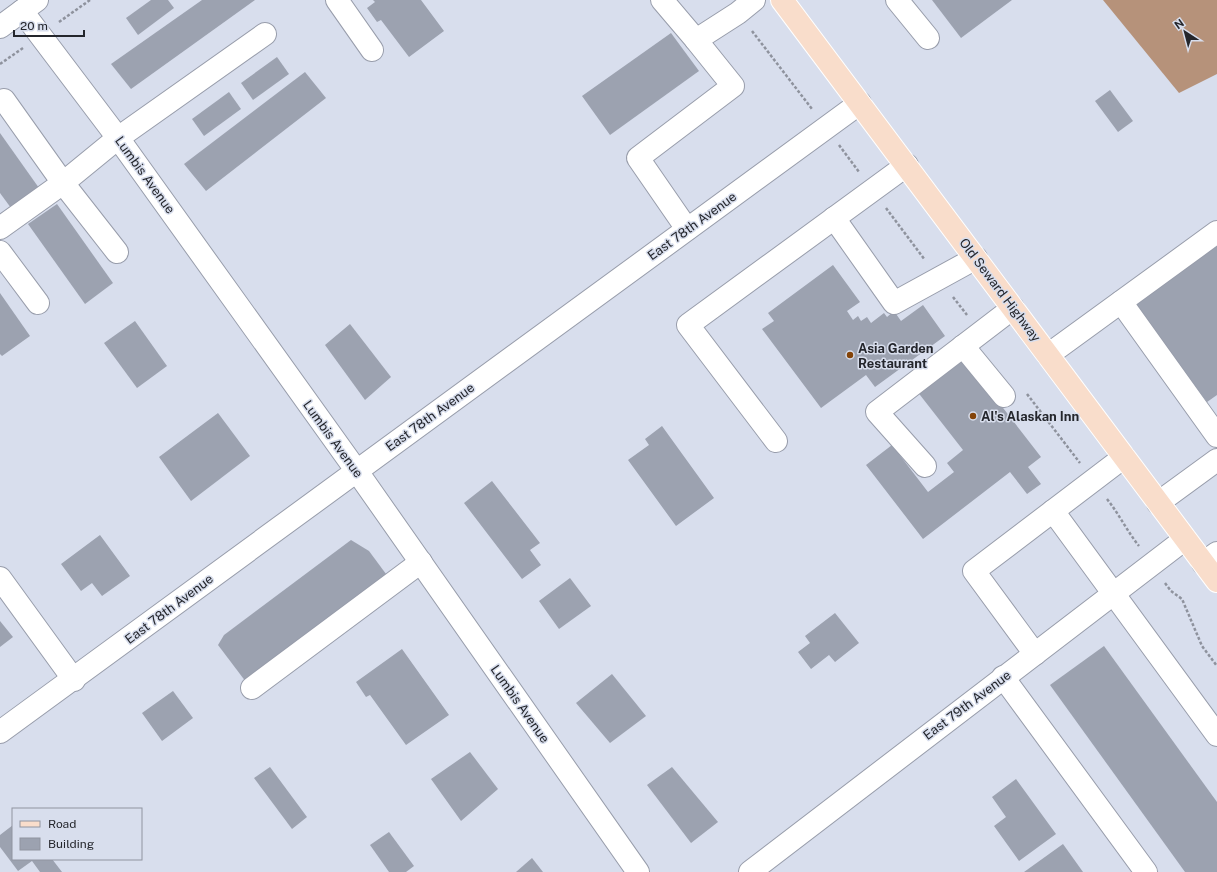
<svg xmlns="http://www.w3.org/2000/svg" width="1217" height="872" viewBox="0 0 1217 872" font-family="'Public Sans',sans-serif">
<style>
.forest{fill:#b6927a}
.building{fill:#9ca2b0}
.lines{fill:none;stroke-linecap:round;stroke-linejoin:round}
.minor-casing{stroke:#989dab;stroke-width:24}
.major-casing{stroke:#fff;stroke-width:24}
.path{stroke:#8e929d;stroke-width:2.5;stroke-dasharray:3 2;stroke-linecap:butt}
.minor{stroke:#fff;stroke-width:22}
.major{stroke:#f9ddcb;stroke-width:22}
.poi-dot{fill:#844409;stroke:#d8deed;stroke-width:1.5}
.labels{text-anchor:middle;dominant-baseline:central;stroke-width:3;stroke-linejoin:round;paint-order:stroke}
.street-label{font-size:13px;fill:#24262c;stroke:#d8deed}
.poi-label{font-size:13px;font-weight:bold;fill:#24262c;stroke:#d8deed;text-anchor:start}
</style>
<rect width="100%" height="100%" fill="#d8deed"/>
<!-- forest -->
<polygon class="forest" points="1103,0 1217,0 1217,74 1179,93"/>
<!-- building -->
<g class="building">
<polygon points="151,0 168,0 174,8 138,35 126,18"/>
<polygon points="202,0 255,0 131,89 111,64"/>
<polygon points="373,0 421,0 444,31 409,57 381,20 377,22 367,8 375,2"/>
<polygon points="932,0 1012,0 961,38"/>
<polygon points="671,33 699,71 610,135 582,96"/>
<polygon points="277,57 289,74 253,100 241,83"/>
<polygon points="305,72 326,98 206,191 184,164"/>
<polygon points="1110,90 1133,121 1118,132 1095,101"/>
<polygon points="229,92 241,109 204,136 192,119"/>
<polygon points="0,133 39,188 11,208 0,193"/>
<polygon points="57,204 113,283 85,304 28,224"/>
<polygon points="1217,245 1217,395 1207,402 1134,303"/>
<polygon points="833,265 860,302 847,311 853,320 858,316 861,321 867,317 871,323 884,313 887,317 894,311 901,321 923,305 945,336 875,387 866,375 821,408 762,329 774,321 768,313"/>
<polygon points="0,293 30,336 2,356 0,354"/>
<polygon points="135,321 167,366 137,388 104,343"/>
<polygon points="350,324 391,377 365,400 325,345"/>
<polygon points="959,351 1041,457 1028,467 1041,484 1027,494 1010,472 923,539 866,465 892,445 928,492 954,472 947,463 963,450 913,386"/>
<polygon points="218,413 250,456 191,501 159,457"/>
<polygon points="662,426 714,498 676,526 628,460 649,445 645,439"/>
<polygon points="492,481 540,543 530,550 541,565 522,579 464,503"/>
<polygon points="100,535 130,576 102,596 92,583 81,591 61,564"/>
<polygon points="351,540 369,551 389,578 246,682 218,645 224,635"/>
<polygon points="570,578 591,606 559,629 539,601"/>
<polygon points="835,613 859,643 835,662 829,655 811,669 798,652 810,643 805,636"/>
<polygon points="0,621 13,637 0,647"/>
<polygon points="1104,646 1217,802 1217,872 1185,872 1050,685"/>
<polygon points="402,649 449,715 406,745 370,695 366,697 356,682"/>
<polygon points="612,674 646,716 610,743 576,703"/>
<polygon points="173,691 193,718 162,741 142,713"/>
<polygon points="470,752 498,789 461,821 431,779"/>
<polygon points="270,767 307,817 292,829 254,778"/>
<polygon points="672,767 718,822 691,843 647,785"/>
<polygon points="1016,779 1056,834 1019,861 994,826 1006,817 992,797"/>
<polygon points="13,825 13,859 52,859 62,872 40,872 32,861 18,871 0,847 0,835"/>
<polygon points="389,832 414,866 406,872 389,872 370,845"/>
<polygon points="1063,844 1083,872 1024,872"/>
<polygon points="532,858 543,872 516,872"/>
</g>
<g class="lines">
<defs>
<g id="minor">
<polyline points="337,0 372,50"/>
<polyline points="662,0 696,40 738,13 754,0"/>
<polyline points="897,0 928,38"/>
<polyline points="22,11 118,138 356,470 638,872"/>
<polyline points="0,27 37,0"/>
<polyline points="4,100 63,183 117,252"/>
<polyline points="834,218 894,303 976,258"/>
<polyline points="0,228 63,183 118,138 265,34"/>
<polyline points="687,229 638,158 733,86 696,40"/>
<polyline points="0,252 38,303"/>
<polyline points="1121,302 1217,436"/>
<polyline points="963,346 1004,396"/>
<polyline points="1048,355 1217,232"/>
<polyline points="776,441 688,325 907,165"/>
<polyline points="925,466 877,412 1013,308"/>
<polyline points="1158,503 1217,460"/>
<polyline points="1053,511 1217,735"/>
<polyline points="1203,563 1217,553"/>
<polyline points="0,578 74,680"/>
<polyline points="1035,654 974,571 1124,457"/>
<polyline points="1003,677 1146,872"/>
<polyline points="252,688 421,562"/>
<polyline points="0,732 860,103"/>
<polyline points="750,872 1185,539"/>
</g>
<polyline id="major" points="782,0 1217,581"/>
</defs>
<!-- minor casing -->
<use href="#minor" class="minor-casing"/>
<!-- major casing -->
<use href="#major" class="major-casing"/>
<!-- path -->
<g class="path">
<polyline points="59,22 90,0"/>
<polyline points="752,31 812,109"/>
<polyline points="0,64 23,48"/>
<polyline points="839,145 859,172"/>
<polyline points="886,208 925,260"/>
<polyline points="953,297 967,315"/>
<polyline points="1027,394 1080,463"/>
<path d="M1107,499C1119,514 1127,531 1139,546"/>
<polyline points="1165,583 1171,591 1182,599 1202,646 1217,666"/>
</g>
<!-- minor -->
<use href="#minor" class="minor"/>
<!-- major -->
<use href="#major" class="major"/>
</g>
<!-- markers -->
<g class="poi-dot">
<circle cx="850" cy="355" r="4"/>
<circle cx="973" cy="416" r="4"/>
</g>
<g class="labels">
<!-- street labels -->
<g class="street-label">
<text transform="translate(145 175) rotate(54)">Lumbis Avenue</text>
<text transform="translate(692 226) rotate(-36)">East 78th Avenue</text>
<text transform="translate(1000 290) rotate(53)">Old Seward Highway</text>
<text transform="translate(430 417) rotate(-36)">East 78th Avenue</text>
<text transform="translate(333 439) rotate(54)">Lumbis Avenue</text>
<text transform="translate(169 609) rotate(-37)">East 78th Avenue</text>
<text transform="translate(520 704) rotate(55)">Lumbis Avenue</text>
<text transform="translate(967 705) rotate(-37)">East 79th Avenue</text>
</g>
<!-- poi labels -->
<g class="poi-label">
<text x="858" y="348">Asia Garden<tspan x="858" dy="15">Restaurant</tspan></text>
<text x="981" y="416">Al's Alaskan Inn</text>
</g>
</g>
<!-- legend -->
<rect x="12" y="808" width="130" height="52" fill="#d8deed" stroke="#9094a0"/>
<rect x="20" y="821" width="20" height="6" fill="#f9ddcb" stroke="#9094a0"/>
<text x="48" y="828" font-size="12" fill="#24262c">Road</text>
<rect x="20" y="838" width="20" height="12" fill="#9ca2b0" stroke="#9094a0"/>
<text x="48" y="848" font-size="12" fill="#24262c">Building</text>
<!-- north arrow -->
<g transform="translate(1185 32) rotate(324)" stroke="#d8deed" stroke-width="3" paint-order="stroke">
<path d="M0-3L7 15L0 10L-7 15Z" fill="#24262c"/>
<text y="-6" font-size="11" font-weight="bold" text-anchor="middle" fill="#24262c">N</text>
</g>
<!-- scale -->
<path d="M14 30v6h70v-6" fill="none" stroke="#24262c" stroke-width="2"/>
<text x="20" y="30" font-size="12" fill="#24262c" stroke="#d8deed" stroke-width="3" paint-order="stroke">20 m</text>
</svg>
